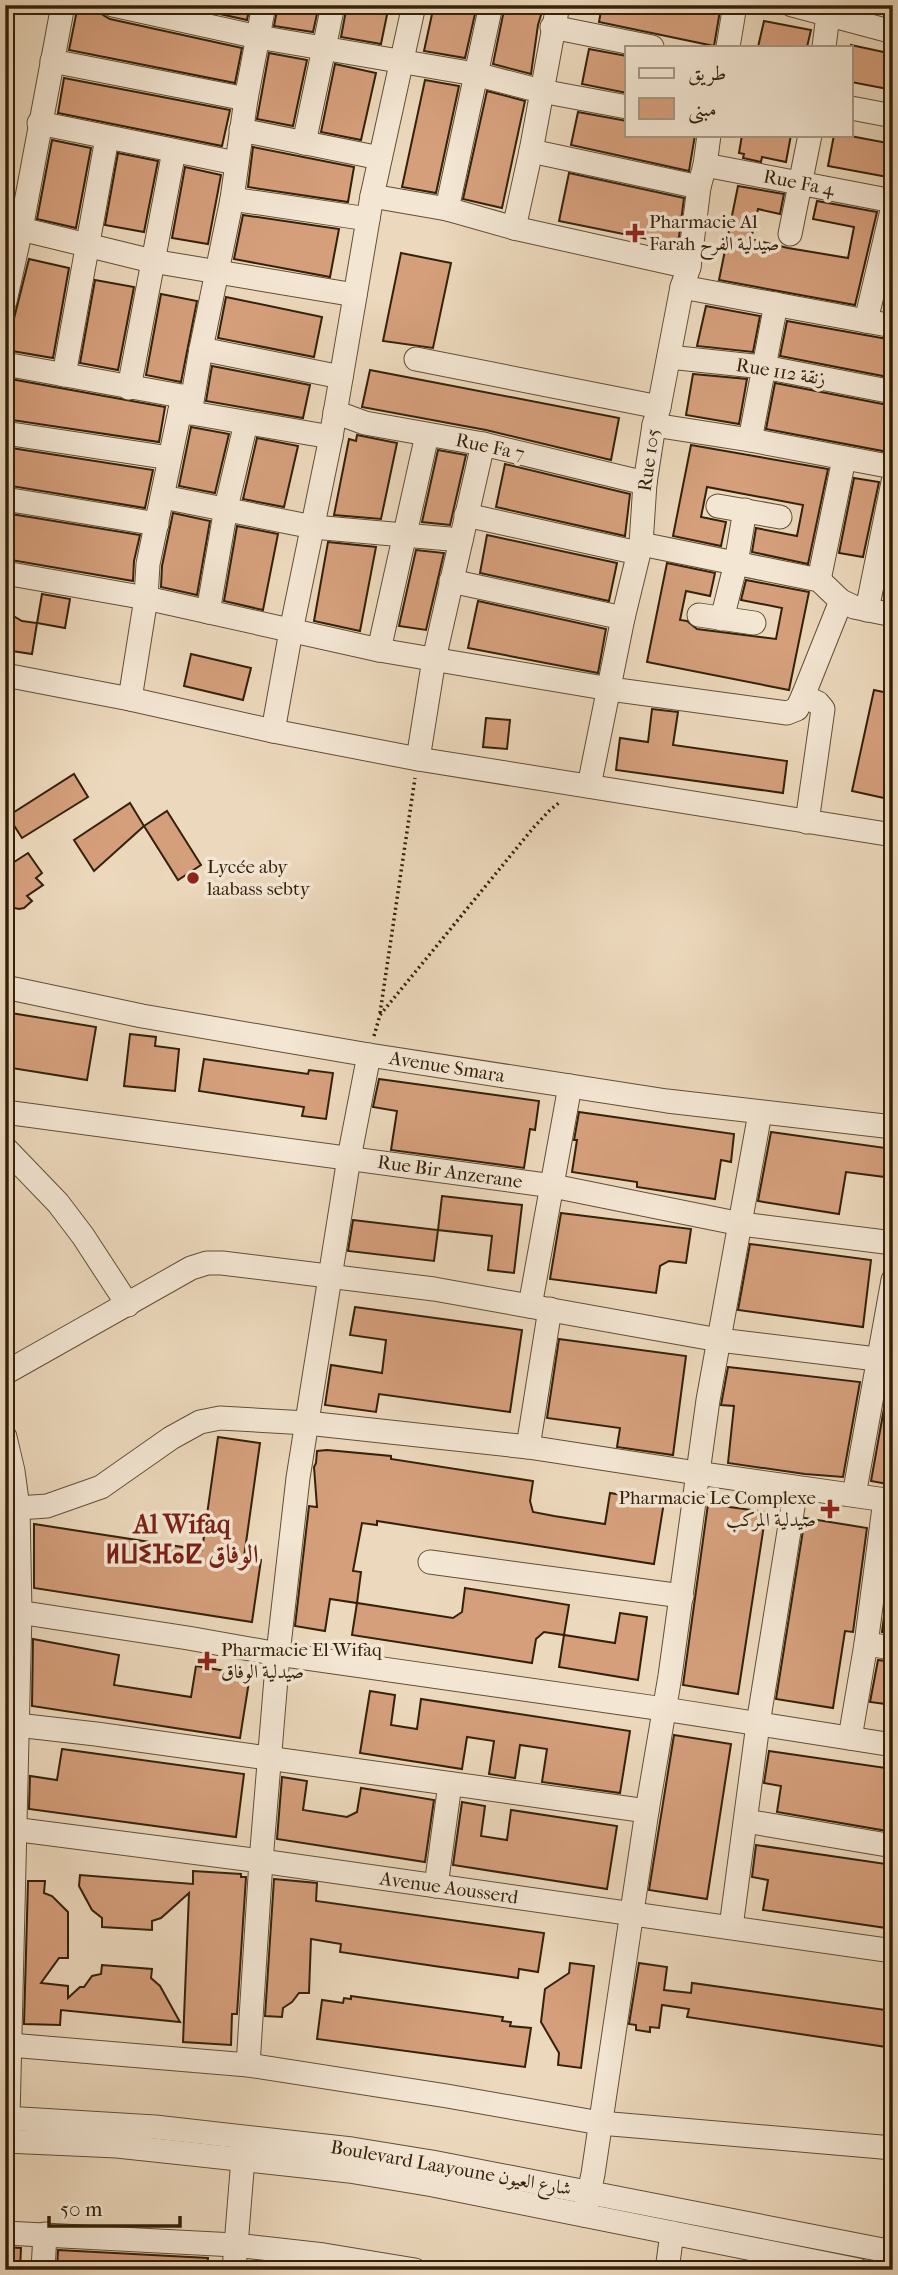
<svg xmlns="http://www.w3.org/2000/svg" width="898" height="2275" viewBox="0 0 898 2275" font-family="'IM FELL French Canon',Amiri,'Noto Sans Tifinagh',serif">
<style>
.building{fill:#d59f7c;stroke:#34210a;stroke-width:2}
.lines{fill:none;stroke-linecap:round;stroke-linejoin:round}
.minor-casing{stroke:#624f36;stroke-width:25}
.path{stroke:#34210a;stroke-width:3.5;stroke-dasharray:2 3.5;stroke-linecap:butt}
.minor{stroke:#f3e6d3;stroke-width:23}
.poi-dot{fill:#8f2418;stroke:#f3e6d3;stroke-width:2.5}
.labels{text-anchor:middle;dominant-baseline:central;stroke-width:7;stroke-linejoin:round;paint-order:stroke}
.street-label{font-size:19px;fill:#34210a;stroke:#f3e6d3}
.poi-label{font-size:19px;fill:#34210a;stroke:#f3e6d3;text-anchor:start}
.district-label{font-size:26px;font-weight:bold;fill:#7a1f14;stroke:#f3e6d3}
</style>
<rect width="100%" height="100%" fill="#ecd8bc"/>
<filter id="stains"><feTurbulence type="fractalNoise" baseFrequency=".00286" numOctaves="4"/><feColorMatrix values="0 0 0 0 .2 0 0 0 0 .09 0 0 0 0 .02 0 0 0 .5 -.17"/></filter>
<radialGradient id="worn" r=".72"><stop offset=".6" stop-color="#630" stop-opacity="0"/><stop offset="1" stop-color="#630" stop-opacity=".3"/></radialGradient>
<!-- building -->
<g class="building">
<polygon points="78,5 99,5 103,15 110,19 242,48 235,83 69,50"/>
<polygon points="179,5 250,5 247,20"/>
<polygon points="278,5 319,5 313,32 274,26"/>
<polygon points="347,5 389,5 381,44 341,37"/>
<polygon points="434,5 477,5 465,58 424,51"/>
<polygon points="505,5 544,5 538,25 531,74 493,64"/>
<polygon points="602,5 721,5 714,46 599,22"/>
<polygon points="764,21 811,30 807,47 758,47"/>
<polygon points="851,45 893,54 893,90 851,82"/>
<polygon points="589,49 627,56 627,93 582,84"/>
<polygon points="269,53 307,60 293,126 257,119"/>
<polygon points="335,64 376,73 361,140 321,132"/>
<polygon points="64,78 230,110 222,146 58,113"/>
<polygon points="425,80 459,86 436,193 402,187"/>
<polygon points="487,91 525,101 502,208 463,199"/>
<polygon points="578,112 627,121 627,135 695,135 689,171 571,145"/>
<polygon points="742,135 791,135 786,162 762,157 761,162 743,158 744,154 739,153"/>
<polygon points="834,135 845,135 893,144 893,178 828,166"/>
<polygon points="52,140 91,148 76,228 37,219"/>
<polygon points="253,147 354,167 348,202 248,187"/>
<polygon points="118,153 158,161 144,232 105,225"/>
<polygon points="185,167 221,175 208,244 172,238"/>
<polygon points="569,173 684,198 678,245 559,221"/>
<polygon points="738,186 784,194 780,214 758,209 751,239 788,248 848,258 854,227 813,219 817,201 877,212 855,305 719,280"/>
<polygon points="243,215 339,229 330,277 234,259"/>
<polygon points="401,253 451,263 433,348 383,341"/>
<polygon points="29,259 69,268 53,358 6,350"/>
<polygon points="95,280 134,287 118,370 80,363"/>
<polygon points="161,294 197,301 181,382 146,375"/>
<polygon points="226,297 322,317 314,357 218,338"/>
<polygon points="706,306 760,316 753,352 697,346"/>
<polygon points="787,321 893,340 893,378 780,356"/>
<polygon points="212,366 310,385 303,418 206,401"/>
<polygon points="370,370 619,418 611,460 486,430 362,407"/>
<polygon points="693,374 747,379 739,424 686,415"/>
<polygon points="5,378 165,407 159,442 5,419"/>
<polygon points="775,383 893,406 893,427 888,452 766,429"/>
<polygon points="191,427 229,434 215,493 179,486"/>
<polygon points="357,435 397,443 381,519 334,515 349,439 356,441"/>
<polygon points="257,438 298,446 284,507 243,499"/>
<polygon points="691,445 828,469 808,564 752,552 756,528 797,536 803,505 707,487 701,517 726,522 721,546 673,536"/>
<polygon points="5,447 153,470 145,508 5,485"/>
<polygon points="438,450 466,455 450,525 422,522"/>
<polygon points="505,464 630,494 625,536 496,507"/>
<polygon points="854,478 879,482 863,557 839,553"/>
<polygon points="5,513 140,535 134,561 133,581 5,559"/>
<polygon points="173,513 210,521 197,595 161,587 162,566"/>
<polygon points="237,526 278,534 263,610 224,601"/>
<polygon points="487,535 617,563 609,601 480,573"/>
<polygon points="328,542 376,547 360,631 314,621"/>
<polygon points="416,550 444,553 426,630 399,626"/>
<polygon points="667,563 715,573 710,596 686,591 680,620 687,621 697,629 776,639 782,608 741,600 746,580 809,592 789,690 647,662"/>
<polygon points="42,594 70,599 65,628 37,623"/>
<polygon points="478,601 606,629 598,673 468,648"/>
<polygon points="5,611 22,621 37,623 32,654 5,650"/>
<polygon points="191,654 251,668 243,700 184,686"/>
<polygon points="874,690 893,694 893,800 852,791"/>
<polygon points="652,709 678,712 673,745 787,761 783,793 616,770 620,738 648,742"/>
<polygon points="486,718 510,720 507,749 483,747"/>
<polygon points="74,774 88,797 22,838 8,816"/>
<polygon points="130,803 144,826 94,871 74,840"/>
<polygon points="167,811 201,865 178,880 144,826"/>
<polygon points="28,853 42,873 36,878 43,885 27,896 32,901 24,908 19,909 5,906 5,868"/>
<polygon points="5,1012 96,1027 87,1080 5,1067"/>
<polygon points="130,1034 156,1037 155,1046 179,1049 175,1091 124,1086"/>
<polygon points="204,1059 308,1074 309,1070 333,1073 326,1119 302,1116 304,1107 199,1091"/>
<polygon points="379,1079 539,1101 535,1130 530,1129 524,1168 391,1150 397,1111 373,1107"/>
<polygon points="579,1112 734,1134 731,1162 721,1160 715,1199 637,1187 637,1182 572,1172 577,1140 574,1140"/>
<polygon points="771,1132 893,1149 893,1178 846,1172 839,1214 758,1201"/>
<polygon points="442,1196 522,1205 514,1273 488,1270 492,1236 438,1230"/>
<polygon points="561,1213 691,1229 686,1263 669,1261 660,1266 656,1293 550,1279"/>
<polygon points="353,1220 438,1230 434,1261 348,1251"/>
<polygon points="750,1244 871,1260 863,1327 738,1310"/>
<polygon points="355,1307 522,1330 510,1412 379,1394 376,1412 325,1405 331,1365 382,1373 386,1340 350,1335"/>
<polygon points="559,1339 686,1356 673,1455 617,1447 620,1428 547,1418"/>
<polygon points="728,1367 860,1382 843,1477 805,1474 728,1463 734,1406 721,1405"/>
<polygon points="890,1375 893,1375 893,1485 871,1481"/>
<polygon points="218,1437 260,1443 244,1557 261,1560 252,1622 34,1588 34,1524 202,1550"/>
<polygon points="327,1450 391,1456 391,1459 533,1481 530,1501 533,1512 554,1516 605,1524 610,1493 664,1502 654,1564 377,1521 377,1525 362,1523 353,1571 361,1572 357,1603 330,1599 325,1631 295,1626 309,1506 317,1507 314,1467 316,1463 317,1451"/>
<polygon points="708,1504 766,1512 738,1694 683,1685"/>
<polygon points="805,1518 867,1528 853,1632 845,1631 833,1708 776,1699"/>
<polygon points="893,1548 893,1634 882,1632"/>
<polygon points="465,1588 569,1605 564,1635 544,1632 536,1639 532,1663 352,1635 357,1603 453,1618 462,1612"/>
<polygon points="620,1613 647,1617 638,1680 559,1667 564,1635 615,1643"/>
<polygon points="33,1639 119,1655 114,1685 191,1697 196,1666 250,1675 240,1738 32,1706"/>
<polygon points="878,1660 893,1662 893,1705 870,1702"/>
<polygon points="370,1691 395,1695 391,1725 417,1729 421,1699 630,1731 620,1793 542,1782 547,1749 520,1745 515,1778 489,1774 494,1741 467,1737 462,1769 360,1753"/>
<polygon points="674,1735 731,1744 707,1899 649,1890"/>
<polygon points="62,1749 244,1774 236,1837 29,1809 30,1776 57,1780"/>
<polygon points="769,1751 893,1769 893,1832 777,1812 781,1786 764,1783"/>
<polygon points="282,1777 307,1781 303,1810 347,1817 357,1812 361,1788 434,1800 425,1862 277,1839"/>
<polygon points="462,1802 485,1806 481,1836 507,1840 511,1810 617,1826 607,1889 453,1865"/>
<polygon points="756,1845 893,1865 893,1929 763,1910 768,1880 752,1877"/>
<polygon points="193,1871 241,1874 241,1877 246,1877 237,2014 232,2014 231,2045 183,2042 189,1893 161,1918 152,1921 152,1930 102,1927 102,1918 92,1910 79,1886 80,1875 193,1884"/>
<polygon points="274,1879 317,1883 316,1901 544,1933 538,1972 519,1969 518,1978 434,1966 340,1952 341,1944 311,1939 309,1993 299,1993 292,2002 283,2008 282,2017 265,2016"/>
<polygon points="28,1881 45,1881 44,1893 52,1896 68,1912 68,1958 59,1958 41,1983 68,1986 68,1998 80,1987 84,1987 92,1976 101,1974 102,1965 152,1969 151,1978 160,1986 180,2022 61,2010 60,2025 24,2024"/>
<polygon points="570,1963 594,1966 581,2068 558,2065 559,2053 541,2022 545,1989 569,1973"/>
<polygon points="639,1963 667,1967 664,1990 691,1993 692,1983 893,2011 893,2048 687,2017 689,2009 662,2005 659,2028 650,2027 650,2032 636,2030 636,2025 629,2024"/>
<polygon points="351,1996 503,2017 502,2021 511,2022 510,2026 531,2028 525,2067 317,2039 322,2000 343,2003 344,1998 351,1999"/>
<polygon points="5,2247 21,2248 20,2270 5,2270"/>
<polygon points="58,2250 208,2258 207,2270 57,2270"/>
</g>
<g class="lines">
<defs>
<g id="minor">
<polyline points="113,5 258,37 475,74 541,91 627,107"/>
<polyline points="792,5 893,32"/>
<polyline points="552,27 652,47"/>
<polyline points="728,47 735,5"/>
<polyline points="824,47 828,15"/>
<polyline points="52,61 246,99"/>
<polyline points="851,108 893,116"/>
<polyline points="39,123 236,163"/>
<polyline points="241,130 380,158"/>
<polyline points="304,143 333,5"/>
<polyline points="531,151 699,187"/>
<polyline points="705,165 893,201"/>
<polyline points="372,196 447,209 514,228 689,267"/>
<polyline points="232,199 368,219"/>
<polyline points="447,209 491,5"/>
<polyline points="5,227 21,229 152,261 355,295"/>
<polyline points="514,228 531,151 558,5"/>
<polyline points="790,234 810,135"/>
<polyline points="682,287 893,326"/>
<polyline points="5,301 21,229 63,5"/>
<polyline points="866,321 893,206"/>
<polyline points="201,349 341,377"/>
<polyline points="669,357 764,367 893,392"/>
<polyline points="416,359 659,407"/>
<polyline points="5,364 192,398"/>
<polyline points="64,375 107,138"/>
<polyline points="129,388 174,151"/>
<polyline points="180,411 331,437"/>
<polyline points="335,412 365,423 483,444 645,483"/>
<polyline points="190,413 201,349 232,199 246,99 264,5"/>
<polyline points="654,425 750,440 893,467"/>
<polyline points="5,433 170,458"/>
<polyline points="750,440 776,304"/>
<polyline points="163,497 313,527 461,540"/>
<polyline points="5,499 157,524"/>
<polyline points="718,506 780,517"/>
<polyline points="466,515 638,553"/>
<polyline points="641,544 819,580 841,601 854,607 893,615"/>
<polyline points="5,573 146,598 379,650 610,689 787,713 797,709 803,696 841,601"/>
<polyline points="819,580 844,459"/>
<polyline points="451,581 623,618"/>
<polyline points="867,610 893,482"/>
<polyline points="208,612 226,508 246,423"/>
<polyline points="699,615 754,623"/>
<polyline points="722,619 736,563 745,510"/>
<polyline points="379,650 427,435"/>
<polyline points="5,675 130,699 273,731 418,759 893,835"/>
<polyline points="803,696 818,703 823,709 807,822"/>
<polyline points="130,699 146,598 148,564 183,396"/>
<polyline points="273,731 291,631 331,437 372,196 414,5"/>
<polyline points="418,759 434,659 483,444"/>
<polyline points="589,786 623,618 641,544 645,483 654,425 659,407 682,287 689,267 699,187 705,165 709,135"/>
<polyline points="5,987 142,1016 369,1055 667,1101 893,1127"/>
<polyline points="5,1112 553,1186 741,1224 893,1243"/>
<polyline points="5,1148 58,1203 83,1236 128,1305"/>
<polyline points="530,1306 570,1086"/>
<polyline points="5,1373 191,1268 207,1263 222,1263 434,1289 719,1340 893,1361"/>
<polyline points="5,1437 13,1471 18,1508 20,1612 8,2118"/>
<polyline points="528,1447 550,1309"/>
<polyline points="854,1495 893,1280"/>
<polyline points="18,1508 47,1506 101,1487 171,1438 200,1422 220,1418 307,1423 528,1447 697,1473 893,1501"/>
<polyline points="430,1562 682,1596"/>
<polyline points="5,1610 188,1638 278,1654 664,1709 893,1745"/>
<polyline points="866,1644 893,1648"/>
<polyline points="17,1725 96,1734 647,1811"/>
<polyline points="850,1738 866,1644 885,1500"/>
<polyline points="746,1821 893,1846"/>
<polyline points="5,1828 261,1861 893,1951"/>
<polyline points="436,1886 450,1784"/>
<polyline points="731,1927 758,1724 796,1488"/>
<polyline points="10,2045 248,2065 447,2096 600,2123 893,2148"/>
<polyline points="248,2065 261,1861 278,1654 298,1478 349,1158 369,1055"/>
<polyline points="5,2118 155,2127 352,2149 432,2162 893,2252"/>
<polyline points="5,2141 117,2146 349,2171 433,2185 858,2270"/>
<polyline points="584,2215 593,2174 647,1811 670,1676 708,1400 760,1113"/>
<polyline points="5,2233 235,2245 324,2255 415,2270"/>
<polyline points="43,2270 45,2234"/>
<polyline points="234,2270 244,2146"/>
<polyline points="667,2270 672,2233"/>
</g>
</defs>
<!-- minor casing -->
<use href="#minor" class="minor-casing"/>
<!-- path -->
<g class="path">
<polyline points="380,1013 415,778"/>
<polyline points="374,1036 380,1015 534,827 550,810 560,802"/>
</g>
<!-- minor -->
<use href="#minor" class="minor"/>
</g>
<!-- markers -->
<g class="poi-dot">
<path d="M631.5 222.5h7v7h7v7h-7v7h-7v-7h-7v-7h7z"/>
<circle cx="193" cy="878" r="7"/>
<path d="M826.5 1498.5h7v7h7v7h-7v7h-7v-7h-7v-7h7z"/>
<path d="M203.5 1650.5h7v7h7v7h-7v7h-7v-7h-7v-7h7z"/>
</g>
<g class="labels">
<!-- street labels -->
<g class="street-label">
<text transform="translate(799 183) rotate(11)">Rue Fa 4</text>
<text transform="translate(781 372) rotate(9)">Rue 112 زنقة</text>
<text transform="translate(490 447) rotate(12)">Rue Fa 7</text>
<text transform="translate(649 460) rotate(-82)">Rue 105</text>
<text transform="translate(447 1067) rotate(9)">Avenue Smara</text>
<text transform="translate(450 1172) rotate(8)">Rue Bir Anzerane</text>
<text transform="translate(449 1888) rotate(8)">Avenue Aousserd</text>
<text transform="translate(451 2168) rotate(10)">Boulevard Laayoune شارع العيون</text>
</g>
<!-- poi labels -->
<g class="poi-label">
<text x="649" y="222">Pharmacie Al<tspan x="649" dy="22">Farah صيدلية الفرح</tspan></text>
<text x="207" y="867">Lycée aby<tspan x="207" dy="22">laabass sebty</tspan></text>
<text x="816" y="1498" text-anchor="end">Pharmacie Le Complexe<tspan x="816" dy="22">صيدلية المركب</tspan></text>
<text x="221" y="1650">Pharmacie El Wifaq<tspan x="221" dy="22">صيدلية الوفاق</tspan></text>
</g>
<!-- district labels -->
<g class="district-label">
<text x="182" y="1524">Al Wifaq<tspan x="182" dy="30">ⵍⵡⵉⴼⴰⵇ الوفاق</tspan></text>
</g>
</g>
<!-- margin -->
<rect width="898" height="2275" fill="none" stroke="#ecd8bc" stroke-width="28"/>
<rect x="7" y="7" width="884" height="2261" fill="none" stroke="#34210a" stroke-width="3.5"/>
<rect x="14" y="14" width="870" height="2247" fill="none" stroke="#34210a" stroke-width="2"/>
<!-- legend -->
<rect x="625" y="46" width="228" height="91" fill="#f3e6d3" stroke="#a79783" stroke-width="2"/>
<rect x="639" y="68" width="35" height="10" fill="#f3e6d3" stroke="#a79783" stroke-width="2"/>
<text x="688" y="80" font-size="21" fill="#34210a">طريق</text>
<rect x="639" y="98" width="35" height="21" fill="#d59f7c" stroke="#a79783" stroke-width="2"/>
<text x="688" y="116" font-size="21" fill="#34210a">مبنى</text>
<!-- scale -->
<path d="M49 2216v10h131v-10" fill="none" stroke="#34210a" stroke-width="3.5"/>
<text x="60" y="2216" font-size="21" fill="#34210a" stroke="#f3e6d3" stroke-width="5" paint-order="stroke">50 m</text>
<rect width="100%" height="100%" filter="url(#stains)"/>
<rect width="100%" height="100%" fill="url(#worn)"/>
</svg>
